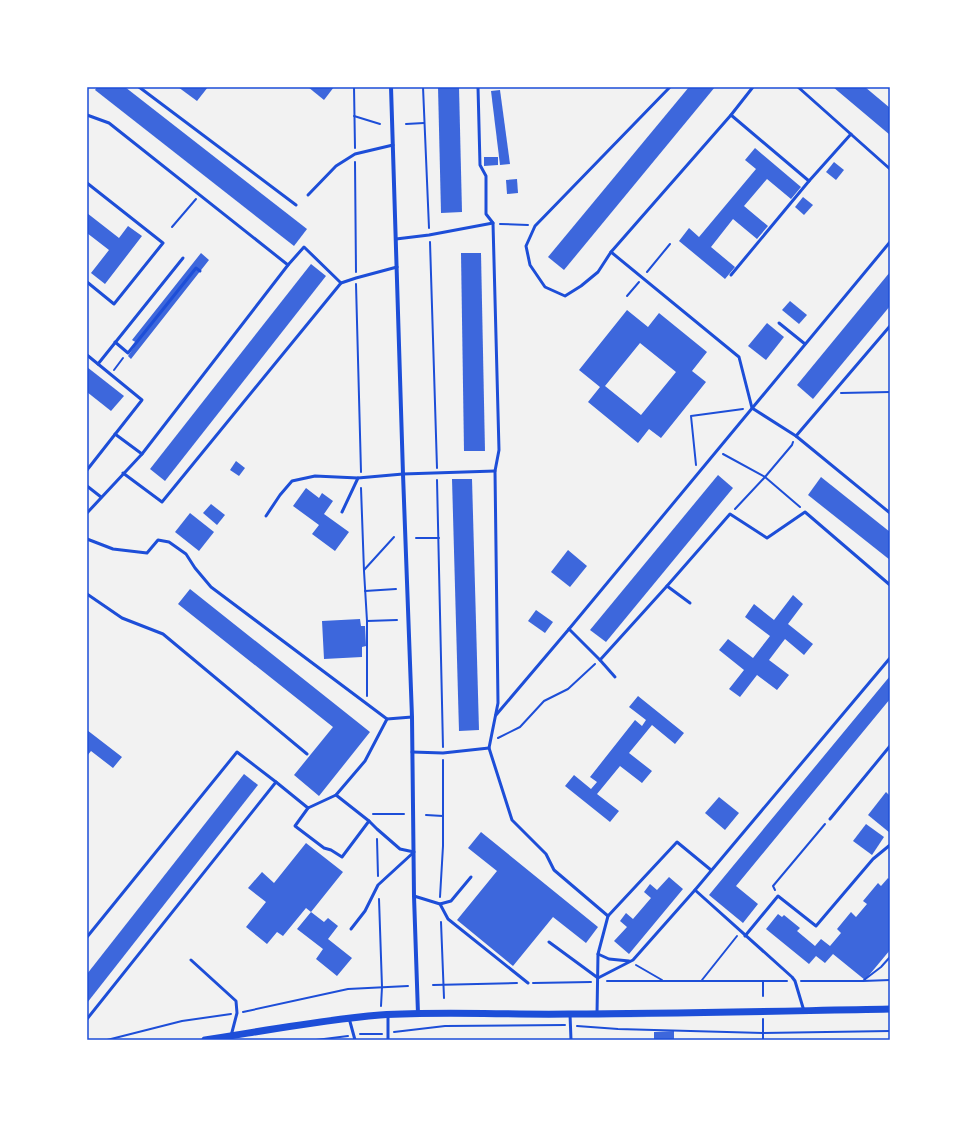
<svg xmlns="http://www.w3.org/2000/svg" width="977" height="1127" viewBox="0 0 977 1127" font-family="Roboto,sans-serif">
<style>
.building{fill:#3d67dc;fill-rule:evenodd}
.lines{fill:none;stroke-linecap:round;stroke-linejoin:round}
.path{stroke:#1d4ed8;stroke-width:2}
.service{stroke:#1d4ed8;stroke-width:3}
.minor{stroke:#1d4ed8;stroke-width:4}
.tertiary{stroke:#1d4ed8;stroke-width:7}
.neatline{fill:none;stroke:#1d4ed8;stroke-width:1.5}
</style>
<rect width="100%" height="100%" fill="#f2f2f2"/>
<!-- building -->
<g class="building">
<polygon points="97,87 125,87 307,229 294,246 95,90"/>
<polygon points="178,87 208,87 197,101"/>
<polygon points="308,87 334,87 324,100"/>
<polygon points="438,87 459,87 462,212 441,213"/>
<polygon points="689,87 715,87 564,270 548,257"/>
<polygon points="833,87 865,87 890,108 890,135"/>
<polygon points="500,90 510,164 500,165 491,91"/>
<polygon points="755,148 801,187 791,199 767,179 744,206 768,226 757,239 733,219 711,247 735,267 725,279 679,241 689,228 699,237 756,169 745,160"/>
<polygon points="484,157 498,157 498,165 484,166"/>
<polygon points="834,162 844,170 836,180 826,172"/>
<polygon points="517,179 518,193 507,194 506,180"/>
<polygon points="803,197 813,205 804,215 795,207"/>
<polygon points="87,213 119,238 128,226 142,236 105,284 91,273 109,250 87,233"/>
<polygon points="201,253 209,260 131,359 128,356 137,343 132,340"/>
<polygon points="461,253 481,253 485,451 464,451"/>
<polygon points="311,264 326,276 165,481 150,469"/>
<polygon points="890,272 890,306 813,399 797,385"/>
<polygon points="790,301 807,315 799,324 782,310"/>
<path d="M627,310L648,327L659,313L707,352L692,371L706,382L661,438L649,429L638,443L588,402L600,387L579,370ZM640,343L676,372L641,415L605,386Z"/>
<polygon points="767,323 784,337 766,360 748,346"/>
<polygon points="87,367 124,396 111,411 87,392"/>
<polygon points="236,461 245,468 239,476 230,470"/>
<polygon points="718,475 733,488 606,642 590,630"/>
<polygon points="821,477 890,532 890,560 808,495"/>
<polygon points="452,479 472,479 479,730 459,731"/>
<polygon points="306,488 319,498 322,493 333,501 324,514 349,532 335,551 312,534 319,525 293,506"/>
<polygon points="211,504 225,515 217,525 203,513"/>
<polygon points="190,513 214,532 199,551 175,532"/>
<polygon points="568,550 587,566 570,587 551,572"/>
<polygon points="190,589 370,732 319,796 294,775 333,727 178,604"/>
<polygon points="793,595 803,604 788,624 813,644 804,655 785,639 769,660 789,675 777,690 757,675 740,697 729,689 744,670 719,650 728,639 753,658 770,636 745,617 754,604 774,620"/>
<polygon points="536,610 553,622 545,633 528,621"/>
<polygon points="360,619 361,626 365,626 366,646 362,647 362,657 324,659 322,621"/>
<polygon points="890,676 890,699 736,886 758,904 743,923 709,895"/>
<polygon points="638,696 684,733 675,744 652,725 629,753 652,771 642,783 620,766 597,794 619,811 610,822 565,786 574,775 591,789 597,782 590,777 635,720 642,726 646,720 629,707"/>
<polygon points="87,730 122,757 113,768 91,751 87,756"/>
<polygon points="244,774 258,785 87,1003 87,974"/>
<polygon points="886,792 890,796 890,833 868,815"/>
<polygon points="719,797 739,813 725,830 705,813"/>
<polygon points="866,824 884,837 872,855 853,841"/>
<polygon points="481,832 598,927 586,943 553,917 513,966 457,920 497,871 468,848"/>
<polygon points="306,843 343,872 311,912 306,908 283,936 277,932 267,944 246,927 266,902 248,888 262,872 274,883"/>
<polygon points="669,877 683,889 629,954 614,941 627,927 620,921 626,913 633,919 651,898 644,892 650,884 657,890"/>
<polygon points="888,878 890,880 890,950 865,980 833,954 825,963 816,956 809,964 766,929 778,914 782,917 784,915 800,928 797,931 815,946 821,939 830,946 841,933 837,929 851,912 856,917 867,904 863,901 878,883 881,886"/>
<polygon points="311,912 324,922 328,918 338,926 328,939 352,958 337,976 316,959 323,949 297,929"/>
<polygon points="674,1031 674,1040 654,1040 654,1032"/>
</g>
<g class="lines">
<!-- path -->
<g class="path">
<polyline points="354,87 355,148"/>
<polyline points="423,87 429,228"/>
<polyline points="354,116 380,124"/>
<polyline points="406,124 424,123"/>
<polyline points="355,162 356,272"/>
<polyline points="500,224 528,225"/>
<polyline points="172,227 196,199"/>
<polyline points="430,242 437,468"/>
<polyline points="647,272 670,244"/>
<polyline points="356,284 361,472"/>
<polyline points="627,296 639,282"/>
<polyline points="114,370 123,358"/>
<polyline points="841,393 890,392"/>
<polyline points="723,454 765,477 800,507"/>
<polyline points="696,465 691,416 743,409"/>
<polyline points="437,480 443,747"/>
<polyline points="361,488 364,571 367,621 367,696"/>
<polyline points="735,509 765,477 792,445 793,442"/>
<polyline points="416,538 439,538"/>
<polyline points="364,570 394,537"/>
<polyline points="365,591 396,589"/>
<polyline points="367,621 397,620"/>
<polyline points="498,738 520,727 544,701 568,689 595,664"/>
<polyline points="373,814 404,814"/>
<polyline points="426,815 443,816"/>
<polyline points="377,839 378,876"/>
<polyline points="775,890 773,886 825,824"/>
<polyline points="440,897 443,846 443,760"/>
<polyline points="379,899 382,987 381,1006"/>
<polyline points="441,922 444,998"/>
<polyline points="636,965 662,980"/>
<polyline points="702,980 737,936"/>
<polyline points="864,980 881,967 890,957"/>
<polyline points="607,981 787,981"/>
<polyline points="801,981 863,981 890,980"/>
<polyline points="533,983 591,982"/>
<polyline points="433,985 517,983"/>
<polyline points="763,996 763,981"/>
<polyline points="243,1012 348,989 408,986"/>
<polyline points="763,1019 763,1040"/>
<polyline points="577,1026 618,1029 763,1033 890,1031"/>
<polyline points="394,1032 445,1026 565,1025"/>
<polyline points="360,1034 382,1034"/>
<polyline points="107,1040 182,1021 231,1014"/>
<polyline points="316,1040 348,1036"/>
</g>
<!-- service -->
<g class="service">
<polyline points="139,87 296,205"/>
<polyline points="478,87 480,165 486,176 486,214 493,223 499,450 495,471 498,703 489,748 512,820 546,854 554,870 608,916"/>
<polyline points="670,87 535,226 526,246 530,265 545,287 565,296 581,286 598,272 611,252 731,115 753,87"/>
<polyline points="798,87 890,169"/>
<polyline points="889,87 890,88"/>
<polyline points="87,115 109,123 288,265 142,454 87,513"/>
<polyline points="731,115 809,181"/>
<polyline points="87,183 163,243 114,304 87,282"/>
<polyline points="308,195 336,166 355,154 393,145"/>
<polyline points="396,239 429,235 493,223"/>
<polyline points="611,252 739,357 752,408 796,436 890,513"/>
<polyline points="288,265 304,247 341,283"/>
<polyline points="731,275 809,181 851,134"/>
<polyline points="779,323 805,344"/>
<polyline points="115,342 128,353 196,268 200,271"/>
<polyline points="87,355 142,400 87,470"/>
<polyline points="98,364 183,258"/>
<polyline points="115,434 142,454"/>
<polyline points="796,436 890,326"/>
<polyline points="123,473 162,502 341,283 356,278 397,267"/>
<polyline points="87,486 101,497"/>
<polyline points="342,512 358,478 403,474 495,471"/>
<polyline points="266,516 280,495 292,481 315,476 358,478"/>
<polyline points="87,539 113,549 147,553 158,540 169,542 186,554 195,568 211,587 387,719"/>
<polyline points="667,586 690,603"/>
<polyline points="87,594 122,618 163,634 307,754"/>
<polyline points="569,629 600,660 667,586 730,514 767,538 805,512 890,585"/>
<polyline points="600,660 615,677"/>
<polyline points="496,715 569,629 890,242"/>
<polyline points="412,752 443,753 489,748"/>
<polyline points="276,782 308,808 336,795 365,761 387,719 412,717"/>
<polyline points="336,795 369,821 377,829 400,849 414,852 378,885 365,911 351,929"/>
<polyline points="308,808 295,826 324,848 331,850 342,857 369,821"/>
<polyline points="830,819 890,746"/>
<polyline points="695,890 792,977 795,981 804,1011"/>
<polyline points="414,896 440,904 448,919 528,983"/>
<polyline points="440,904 451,901 471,877"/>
<polyline points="745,936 778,896 816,926 873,859 890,845"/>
<polyline points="87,937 237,752 276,782 87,1019"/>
<polyline points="549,942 598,978 633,960 695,890 890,658"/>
<polyline points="598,954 609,959 629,961"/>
<polyline points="191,960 236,1001 237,1013 231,1036 232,1040"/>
<polyline points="570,1014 571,1040"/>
<polyline points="597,1014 598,954 608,916 677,842 711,870"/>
<polyline points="349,1018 355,1040"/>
<polyline points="388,1040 388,1015"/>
</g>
<!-- minor -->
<polyline class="minor" points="391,87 403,474 412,717 414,896 418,1014"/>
<!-- tertiary -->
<path class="tertiary" d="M205,1040C263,1031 321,1020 380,1015C442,1011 506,1015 569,1014C676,1014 783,1011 890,1009"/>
</g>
<!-- border -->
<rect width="977" height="1127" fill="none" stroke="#ffffff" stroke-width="176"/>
<rect x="88" y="88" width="801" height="951" class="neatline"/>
</svg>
